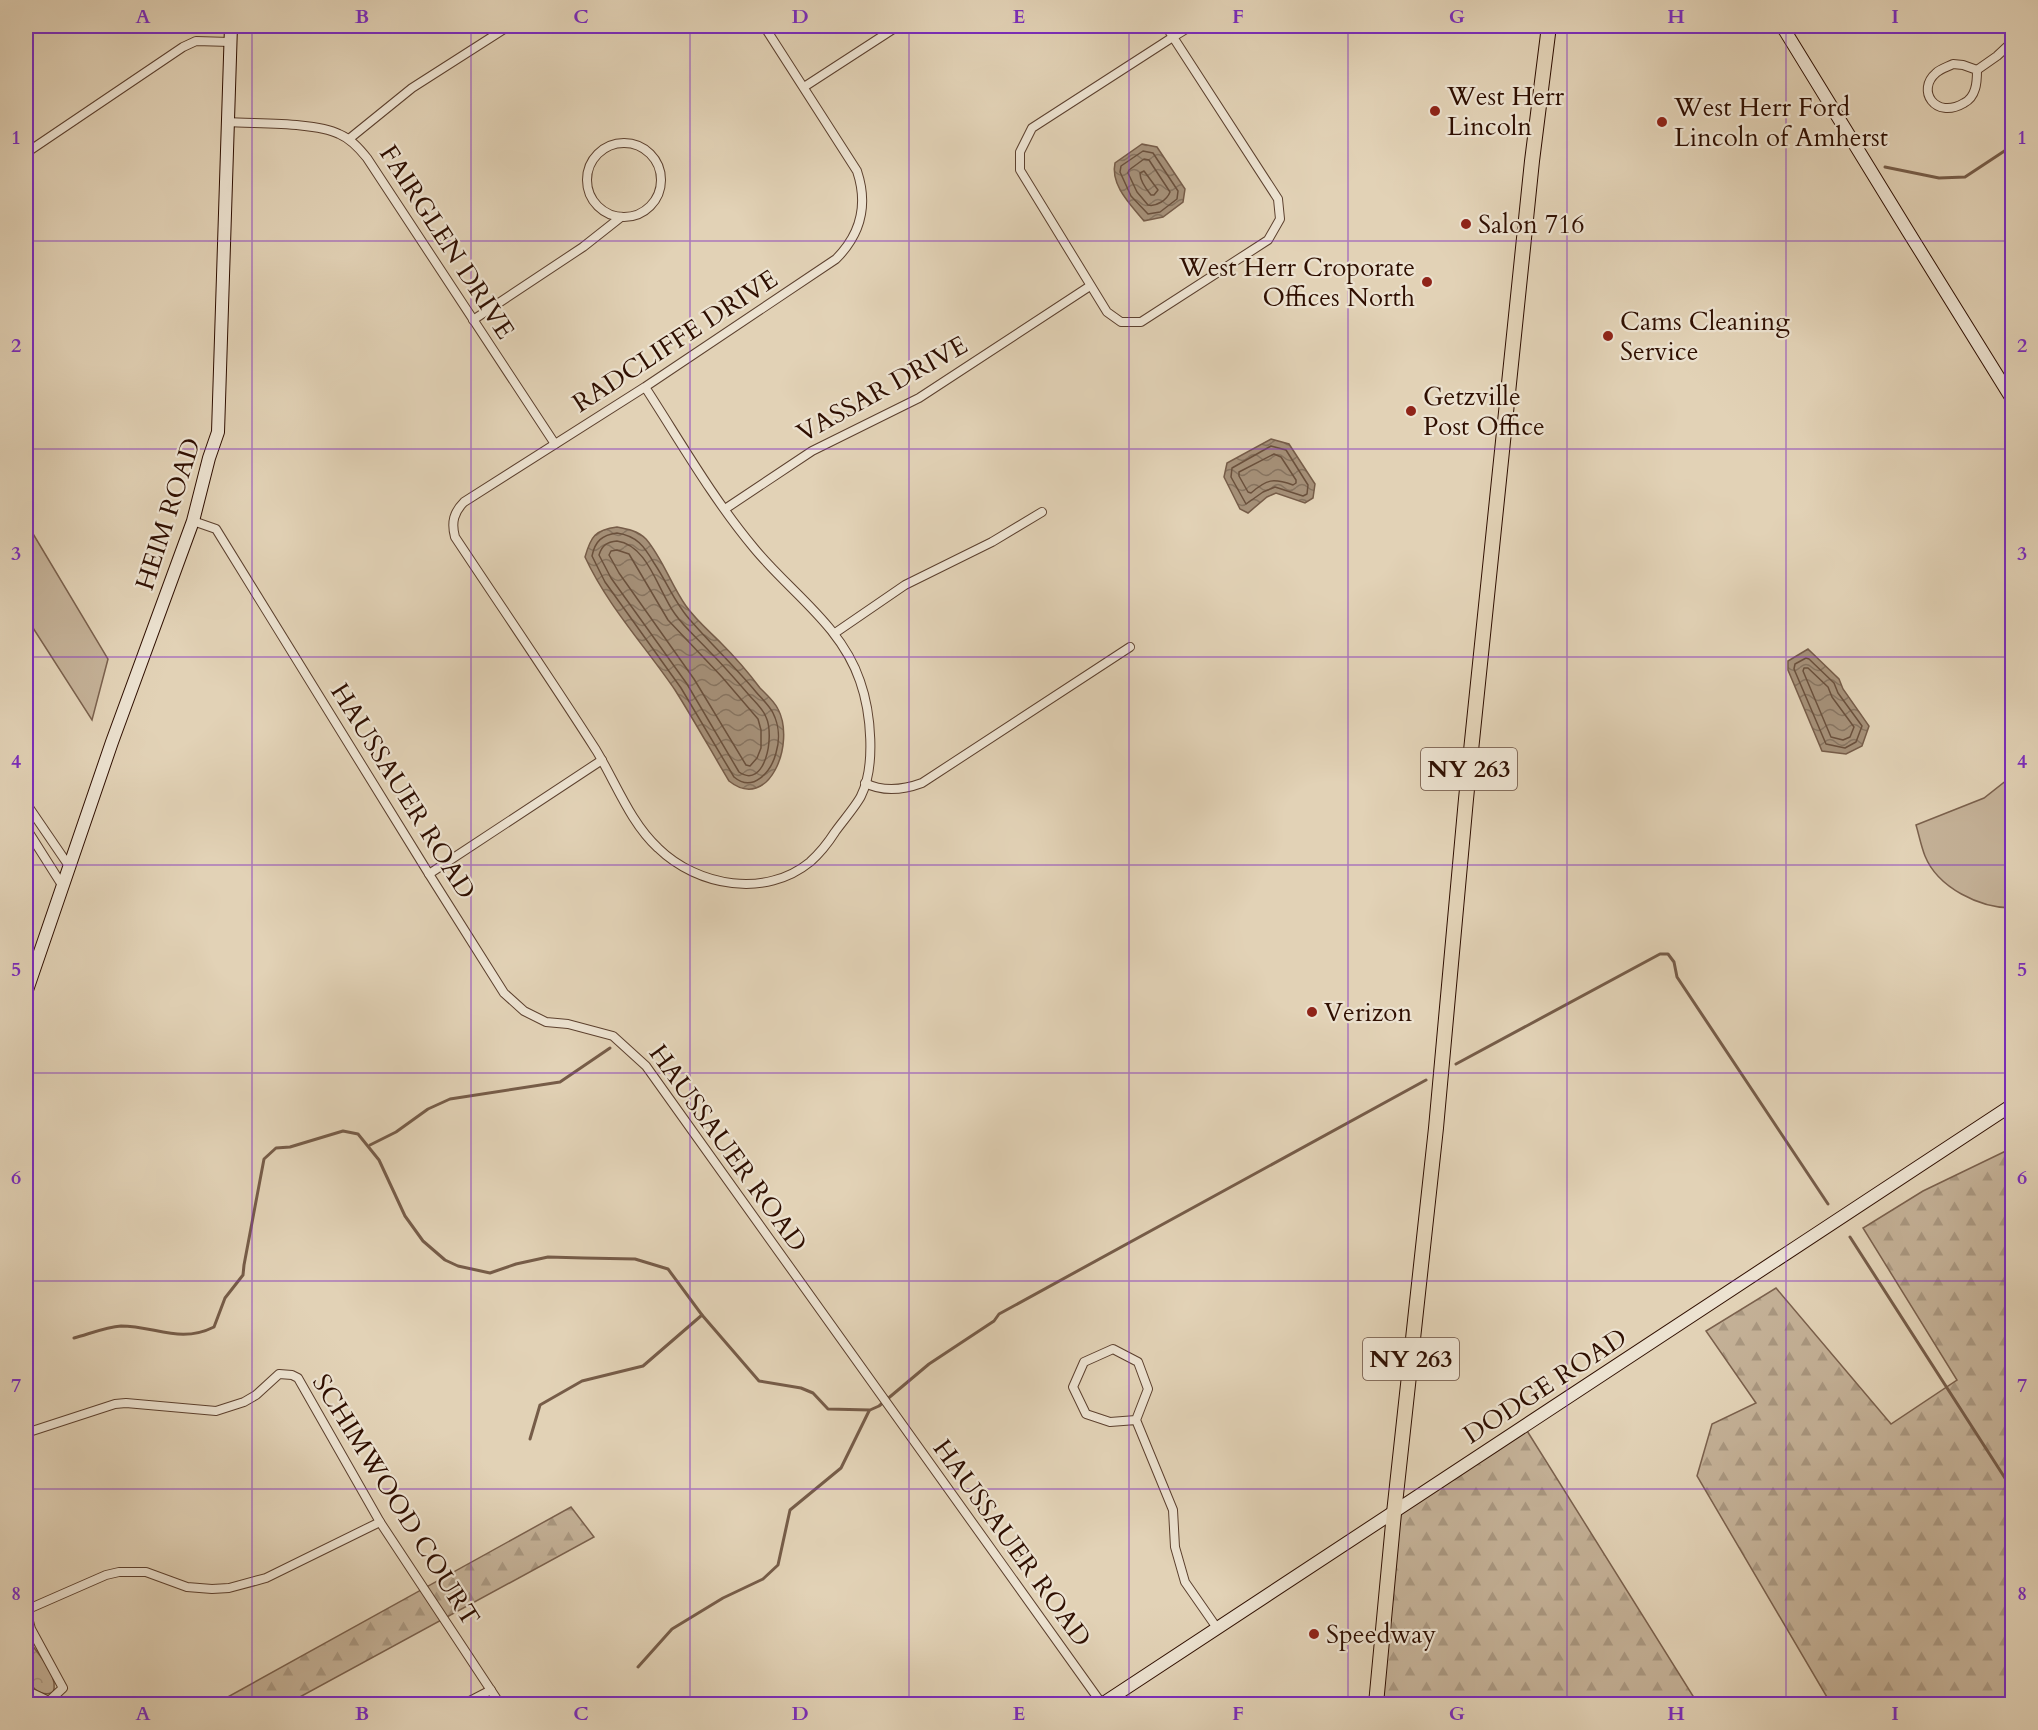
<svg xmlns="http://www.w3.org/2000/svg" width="2038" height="1730" viewBox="0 0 2038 1730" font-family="Cardo,serif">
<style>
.grass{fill:#c4b197;stroke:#7a604c;stroke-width:1.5}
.forest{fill:url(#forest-firs);stroke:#7a604c;stroke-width:1.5}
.park{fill:url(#park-crowns);stroke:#7a604c;stroke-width:1.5}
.water{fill:url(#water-waves);stroke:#765c48;stroke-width:1.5}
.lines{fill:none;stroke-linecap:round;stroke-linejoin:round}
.shore{stroke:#6a503c;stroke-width:1.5}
.stream{stroke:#765c48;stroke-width:3}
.street-casing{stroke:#5c402e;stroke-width:10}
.secondary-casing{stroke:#2f0f01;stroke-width:14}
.primary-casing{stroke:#2f0f01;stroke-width:16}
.street{stroke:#ece2d0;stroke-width:8}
.secondary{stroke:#ece2d0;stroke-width:12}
.primary{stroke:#e2d2b6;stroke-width:14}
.grid{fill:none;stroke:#7b2cbf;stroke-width:1.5;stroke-opacity:0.55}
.poi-dot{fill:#8f2418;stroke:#ece2d0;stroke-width:2}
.labels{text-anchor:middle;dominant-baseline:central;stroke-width:4.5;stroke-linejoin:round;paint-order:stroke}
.shield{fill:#ece2d0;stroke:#684e3f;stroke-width:1.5}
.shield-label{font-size:24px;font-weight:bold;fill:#2f0f01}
.poi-label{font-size:26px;fill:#2f0f01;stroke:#ece2d0;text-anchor:start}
.street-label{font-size:26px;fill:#2f0f01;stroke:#ece2d0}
.neatline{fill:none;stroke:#7b2cbf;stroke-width:2}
.grid-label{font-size:20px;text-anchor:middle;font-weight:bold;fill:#7b2cbf}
</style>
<defs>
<pattern id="forest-firs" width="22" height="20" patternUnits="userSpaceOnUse" patternTransform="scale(1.5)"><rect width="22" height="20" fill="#c4b197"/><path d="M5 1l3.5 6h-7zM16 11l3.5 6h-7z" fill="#a99780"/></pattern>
<pattern id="park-crowns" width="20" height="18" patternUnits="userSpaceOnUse" patternTransform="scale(1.5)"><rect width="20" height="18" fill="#c4b197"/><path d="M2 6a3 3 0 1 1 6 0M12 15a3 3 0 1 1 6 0" fill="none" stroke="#a99780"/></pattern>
<pattern id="water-waves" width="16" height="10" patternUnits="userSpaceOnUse" patternTransform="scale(1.5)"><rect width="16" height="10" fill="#a59078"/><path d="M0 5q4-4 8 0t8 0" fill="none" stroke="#877460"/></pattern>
</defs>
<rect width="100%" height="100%" fill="#e2d2b6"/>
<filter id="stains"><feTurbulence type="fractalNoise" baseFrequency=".00333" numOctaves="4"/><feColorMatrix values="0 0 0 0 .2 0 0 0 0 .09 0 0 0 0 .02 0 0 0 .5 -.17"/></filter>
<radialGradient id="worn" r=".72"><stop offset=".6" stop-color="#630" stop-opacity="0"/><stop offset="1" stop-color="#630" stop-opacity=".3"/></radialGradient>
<!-- grass -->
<g class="grass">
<polygon points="26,522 108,659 92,720 26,617"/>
<path d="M2012,776V908C1980,908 1938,888 1925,856C1921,846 1919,835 1916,825L1984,798Z"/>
</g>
<!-- forest -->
<g class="forest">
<polygon points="2012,1148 2012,1704 1831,1704 1697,1476 1712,1424 1756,1403 1706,1331 1776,1288 1891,1424 1957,1380 1863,1228 1923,1191"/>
<polygon points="1524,1426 1698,1704 1375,1704 1394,1513"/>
<polygon points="571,1507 594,1537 287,1704 215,1704"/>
</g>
<!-- park -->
<path class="park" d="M26,1637C36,1652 60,1675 53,1693C22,1700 26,1656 26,1637Z"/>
<!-- water -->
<g class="water">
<path d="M1142,144L1157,147L1185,189L1183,202L1163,217L1144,221C1131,205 1110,185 1115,163Z"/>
<polygon points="1271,439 1289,444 1315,484 1313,498 1305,503 1276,493 1267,497 1248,513 1240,509 1224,477 1227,463"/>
<path d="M617,527C628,529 638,531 646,539C663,559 671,585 686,606C696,620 709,631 721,643C735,657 748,672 760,688C766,694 774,701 778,709C796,743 769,813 729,781C711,751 694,720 675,690C645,646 607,605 585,557C591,536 595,530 617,527Z"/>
<polygon points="1808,649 1839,679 1843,689 1869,726 1862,746 1846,754 1822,751 1788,670 1788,661"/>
</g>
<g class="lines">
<!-- shore -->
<g class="shore">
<polygon points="1143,151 1153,153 1178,191 1177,199 1160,212 1148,214 1131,196 1120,172 1121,166"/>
<path d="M1144,159L1149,160L1170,192C1167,200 1156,207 1148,205L1137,192L1128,173L1129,170Z"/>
<path d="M1144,171L1158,190L1154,195H1151C1146,189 1140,181 1140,173Z"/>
<polygon points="1271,446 1286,450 1308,485 1307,494 1303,496 1275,487 1263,492 1246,504 1231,477 1232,468"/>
<path d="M1274,454L1281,457L1296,480V483L1293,485C1273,478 1267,479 1251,493L1248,492L1239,476V472Z"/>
<path d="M617,533C637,536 644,546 654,563C667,582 675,604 691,621C712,645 735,667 756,692C761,698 769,705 773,713C779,725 780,740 776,753C771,772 753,793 734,777L681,688L605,582L592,556C595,541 602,535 617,533Z"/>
<path d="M617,541C648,545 658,591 675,614C684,627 698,639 709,651C723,665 736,680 749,695C755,702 763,709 766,717C775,736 765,790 739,772L687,684L611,578L599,555C602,545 607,542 617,541Z"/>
<polygon points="617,550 629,554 668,620 722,677 758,719 761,730 761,748 757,758 750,766 746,765 694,679 619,573 609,555 611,551"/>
<polygon points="1806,658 1809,659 1834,683 1838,693 1862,726 1856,742 1845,748 1826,744 1794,669 1795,664"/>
<polygon points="1804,668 1808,668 1828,687 1832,697 1854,727 1850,737 1843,740 1831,737 1803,671"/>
</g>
<!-- stream -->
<g class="stream">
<polyline points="1885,167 1939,178 1965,177 2012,146"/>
<polyline points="1456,1064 1660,954 1668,954 1674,962 1677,977 1828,1204"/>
<polyline points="370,1145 396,1132 428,1109 450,1099 560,1082 610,1048"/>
<polyline points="1850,1237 2012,1489"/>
<path d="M74,1338C89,1334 106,1327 121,1326C155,1326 180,1344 214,1327L225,1298L243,1275L244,1265L264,1159L276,1148L290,1147L343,1131L358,1134L379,1160L405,1216L423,1241L445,1260L458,1266L490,1273L516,1264L548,1257L584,1258L635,1259L668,1269L702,1315L759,1381L801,1388L813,1393L828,1409L870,1410L879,1406L929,1364L994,1321L999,1314L1426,1080"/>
<polyline points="530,1439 540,1405 582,1381 643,1366 702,1315"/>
<polyline points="638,1667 672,1629 723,1598 763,1579 778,1565 790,1510 841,1468 869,1411"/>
</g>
<defs>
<g id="street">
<polyline points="1166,26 1173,37 1278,199 1280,219 1268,240 1141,322 1121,322 1107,312 1020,170 1020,152 1032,128 1173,37 1191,26"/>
<path d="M1953,64L1963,65L1977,70C1977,76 1977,83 1975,89C1973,96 1970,100 1964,103C1935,120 1916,90 1936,73C1940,69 1947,67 1953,64Z"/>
<polyline points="1977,70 1997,56 2012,42"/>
<polyline points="804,87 898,26"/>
<path d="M228,122C257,124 315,122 339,134C351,139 359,148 367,158L555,444"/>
<polyline points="349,139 412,88 509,26"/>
<circle cx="624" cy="180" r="37"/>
<polyline points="26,153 183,47 196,41 230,42"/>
<polyline points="473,320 583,247 621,217"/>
<path d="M645,387C680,441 713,499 754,548C790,592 841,625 860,681C871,712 876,766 861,796C856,806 842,822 835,832C828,843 820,853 810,862C766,898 698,887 658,848C630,822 616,783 596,750C550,678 502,608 455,537C451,522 454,512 464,502L645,387L836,259C861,234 868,204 857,171L764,26"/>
<polyline points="725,509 812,451 919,398 1090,286"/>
<polyline points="193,521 216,529 429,874 504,993 524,1011 546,1022 568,1024 613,1036 646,1066 1102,1704"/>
<polyline points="835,633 905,585 992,542 1042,512"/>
<path d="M865,783C883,792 903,790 922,783L1130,647"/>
<polyline points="26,803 69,866"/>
<polyline points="26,828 62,885"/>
<polyline points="429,874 602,760"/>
<polyline points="1136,1420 1110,1422 1086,1414 1073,1387 1084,1362 1113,1349 1138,1362 1148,1389 1136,1420 1173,1510 1175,1547 1185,1582 1217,1628"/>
<polyline points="26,1433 115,1404 126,1403 216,1411 244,1402 256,1395 279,1374 292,1375 298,1378 380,1522 500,1704"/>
<polyline points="26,1610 106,1575 119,1572 146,1572 187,1587 212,1589 229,1588 266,1578 380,1522"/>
<polyline points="26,1684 30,1692 49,1701 63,1688 31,1629 26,1610"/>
<polyline points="464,1704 491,1690"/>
</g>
<g id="secondary">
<polyline points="1782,26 1909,233 2012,399"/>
<polyline points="26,993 112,742 193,521 209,458 218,432 231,26"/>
<polyline points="1102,1704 2012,1105"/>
</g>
<polyline id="primary" points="1376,1704 1394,1513 1436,1128 1466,799 1532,161 1549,26"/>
</defs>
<!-- street casing -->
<use href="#street" class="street-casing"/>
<!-- secondary casing -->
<use href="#secondary" class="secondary-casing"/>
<!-- primary casing -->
<use href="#primary" class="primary-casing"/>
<!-- street -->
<use href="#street" class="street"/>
<!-- secondary -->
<use href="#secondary" class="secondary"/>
<!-- primary -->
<use href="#primary" class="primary"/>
</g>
<!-- grid -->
<path class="grid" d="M252,26V1704M471,26V1704M690,26V1704M909,26V1704M1129,26V1704M1348,26V1704M1567,26V1704M1786,26V1704M26,241H2012M26,449H2012M26,657H2012M26,865H2012M26,1073H2012M26,1281H2012M26,1489H2012"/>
<!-- markers -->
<g class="poi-dot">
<circle cx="1435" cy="111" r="6"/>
<circle cx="1662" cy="122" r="6"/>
<circle cx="1466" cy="224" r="6"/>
<circle cx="1427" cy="282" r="6"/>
<circle cx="1608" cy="336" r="6"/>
<circle cx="1411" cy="411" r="6"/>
<circle cx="1312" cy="1012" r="6"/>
<circle cx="1314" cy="1634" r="6"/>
</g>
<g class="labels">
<!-- shield labels -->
<g class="shield">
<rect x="1421" y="748" width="96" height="42" rx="4.5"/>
<rect x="1363" y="1338" width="96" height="42" rx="4.5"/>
</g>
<g class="shield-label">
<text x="1469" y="769">NY 263</text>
<text x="1411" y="1359">NY 263</text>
</g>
<!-- poi labels -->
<g class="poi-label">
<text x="1447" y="96">West Herr<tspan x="1447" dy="30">Lincoln</tspan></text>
<text x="1674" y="107">West Herr Ford<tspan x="1674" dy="30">Lincoln of Amherst</tspan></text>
<text x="1478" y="224">Salon 716</text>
<text x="1415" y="267" text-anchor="end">West Herr Croporate<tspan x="1415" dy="30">Offices North</tspan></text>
<text x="1620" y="321">Cams Cleaning<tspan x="1620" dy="30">Service</tspan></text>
<text x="1423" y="396">Getzville<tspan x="1423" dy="30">Post Office</tspan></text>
<text x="1324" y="1012">Verizon</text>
<text x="1326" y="1634">Speedway</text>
</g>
<!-- street labels -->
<g class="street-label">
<text transform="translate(447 242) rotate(57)">FAIRGLEN DRIVE</text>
<text transform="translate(675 341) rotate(-33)">RADCLIFFE DRIVE</text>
<text transform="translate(882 389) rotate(-29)">VASSAR DRIVE</text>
<text transform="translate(168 514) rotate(-72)">HEIM ROAD</text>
<text transform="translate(403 791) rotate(58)">HAUSSAUER ROAD</text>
<text transform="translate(728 1148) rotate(54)">HAUSSAUER ROAD</text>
<text transform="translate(1545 1386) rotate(-33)">DODGE ROAD</text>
<text transform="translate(396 1500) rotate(58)">SCHIMWOOD COURT</text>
<text transform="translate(1012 1543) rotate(54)">HAUSSAUER ROAD</text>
</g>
</g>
<!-- margin -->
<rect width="2038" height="1730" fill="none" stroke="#e2d2b6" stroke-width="66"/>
<rect x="33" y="33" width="1972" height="1664" class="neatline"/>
<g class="grid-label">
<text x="143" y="23">A</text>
<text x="362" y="23">B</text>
<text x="581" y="23">C</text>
<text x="800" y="23">D</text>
<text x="1019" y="23">E</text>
<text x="1238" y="23">F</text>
<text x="1457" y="23">G</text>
<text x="1676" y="23">H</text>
<text x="1895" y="23">I</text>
<text x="16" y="144">1</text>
<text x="2022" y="144">1</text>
<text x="16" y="352">2</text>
<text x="2022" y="352">2</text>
<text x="16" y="560">3</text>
<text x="2022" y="560">3</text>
<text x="16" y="768">4</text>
<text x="2022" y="768">4</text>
<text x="16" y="976">5</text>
<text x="2022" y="976">5</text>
<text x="16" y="1184">6</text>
<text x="2022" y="1184">6</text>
<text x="16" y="1392">7</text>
<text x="2022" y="1392">7</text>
<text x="16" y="1600">8</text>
<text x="2022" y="1600">8</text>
<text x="143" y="1720">A</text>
<text x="362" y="1720">B</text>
<text x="581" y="1720">C</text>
<text x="800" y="1720">D</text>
<text x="1019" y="1720">E</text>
<text x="1238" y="1720">F</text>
<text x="1457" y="1720">G</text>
<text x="1676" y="1720">H</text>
<text x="1895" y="1720">I</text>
</g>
<rect width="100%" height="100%" filter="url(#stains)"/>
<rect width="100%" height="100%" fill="url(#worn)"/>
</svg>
